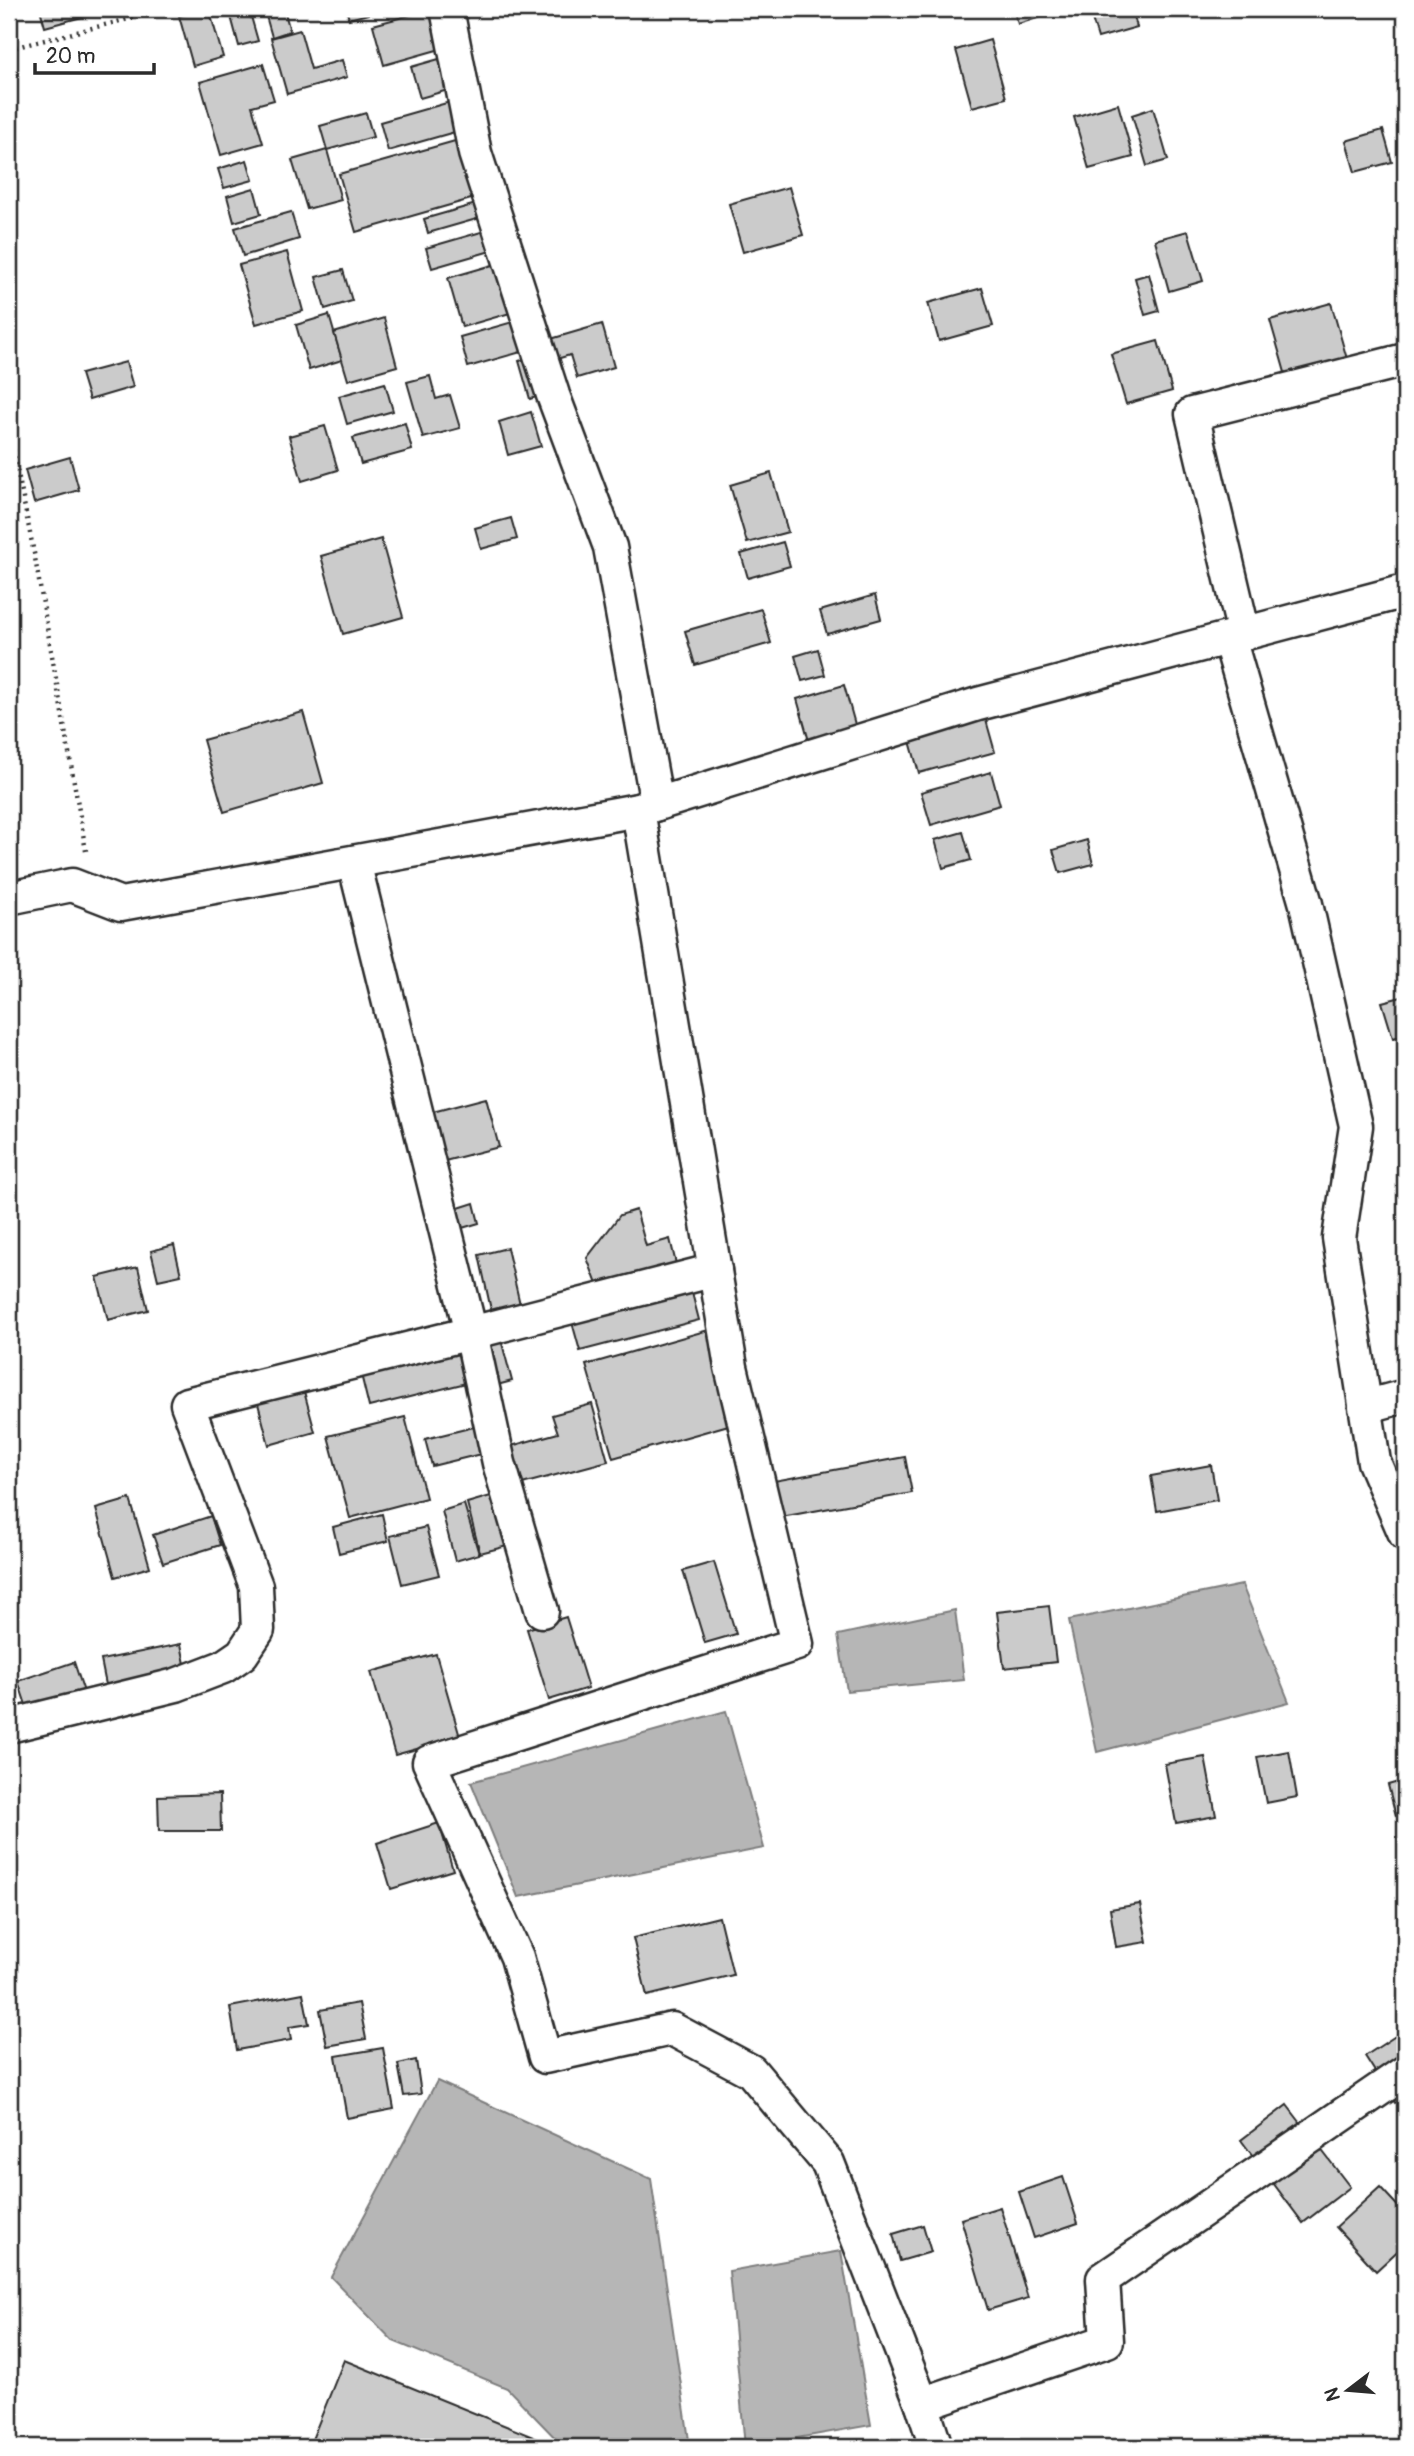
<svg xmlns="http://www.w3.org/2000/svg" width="1414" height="2456" viewBox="0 0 1414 2456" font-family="Pangolin,sans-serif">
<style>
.water{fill:#b6b6b6;stroke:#7e7e7e;stroke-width:2}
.building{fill:#cbcbcb;stroke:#2b2b2b;stroke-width:2}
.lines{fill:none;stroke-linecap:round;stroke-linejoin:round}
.minor-casing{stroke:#2b2b2b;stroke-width:37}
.path{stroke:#2b2b2b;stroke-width:4.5;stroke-dasharray:2 5;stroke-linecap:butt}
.minor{stroke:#fff;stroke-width:32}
</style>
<rect width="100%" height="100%" fill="#fff"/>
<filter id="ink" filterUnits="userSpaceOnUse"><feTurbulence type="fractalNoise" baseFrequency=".0143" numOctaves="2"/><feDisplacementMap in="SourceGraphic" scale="14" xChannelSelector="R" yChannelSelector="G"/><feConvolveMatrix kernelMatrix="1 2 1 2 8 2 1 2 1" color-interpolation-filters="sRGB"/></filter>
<g filter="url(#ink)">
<!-- water -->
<g class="water">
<polygon points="1242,1585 1289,1702 1097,1752 1069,1620"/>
<polygon points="955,1610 964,1680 847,1691 838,1635"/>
<polygon points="726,1711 764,1848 518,1897 471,1782"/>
<polygon points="437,2081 651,2179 690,2447 564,2447 507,2388 393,2341 331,2277"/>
<polygon points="841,2251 871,2425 745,2447 729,2271"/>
</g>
<!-- building -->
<g class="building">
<polygon points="40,9 92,9 93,14 45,27"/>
<polygon points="209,9 223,57 193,66 179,16"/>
<polygon points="229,9 284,9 290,31 272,37 264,9 250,13 258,41 239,46"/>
<polygon points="346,9 387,9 349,19"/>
<polygon points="433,9 444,48 384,65 373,25"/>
<polygon points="1013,9 1042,9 1044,16 1018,24"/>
<polygon points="1089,9 1132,9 1137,27 1098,38"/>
<polygon points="300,30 311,69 342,60 347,77 287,94 271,38"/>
<polygon points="990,40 1006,98 972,107 956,50"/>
<polygon points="446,57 455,88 420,98 411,67"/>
<polygon points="263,64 274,100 252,106 263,143 221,155 200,82"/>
<polygon points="457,100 465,129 388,151 380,122"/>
<polygon points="1118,104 1133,157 1089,169 1074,117"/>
<polygon points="1153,108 1168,160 1147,166 1132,115"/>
<polygon points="366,113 373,137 327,150 320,126"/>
<polygon points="1383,130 1392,162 1355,172 1346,141"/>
<polygon points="462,139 478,197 356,232 339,174"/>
<polygon points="327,150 341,200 307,209 292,160"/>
<polygon points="247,160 253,180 224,188 218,169"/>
<polygon points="789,187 803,235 743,252 729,204"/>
<polygon points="254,188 261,214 234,222 227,196"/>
<polygon points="476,204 480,218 428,233 424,219"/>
<polygon points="291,212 299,239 243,256 235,228"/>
<polygon points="495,228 501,248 432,268 426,248"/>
<polygon points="1188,231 1203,281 1169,291 1155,240"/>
<polygon points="287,252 303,311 256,324 239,265"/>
<polygon points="503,262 517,311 462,327 448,278"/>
<polygon points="343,270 352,301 325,309 316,277"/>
<polygon points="1149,274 1159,311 1145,315 1135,278"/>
<polygon points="982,288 993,326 939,341 928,303"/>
<polygon points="1331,303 1347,359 1286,376 1270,320"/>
<polygon points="329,315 342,360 309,370 296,325"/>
<polygon points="384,318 397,366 348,380 334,333"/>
<polygon points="527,318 535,348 468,367 460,337"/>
<polygon points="602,324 614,367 577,378 570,355 550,361 544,341"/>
<polygon points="1158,341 1172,391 1126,404 1111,354"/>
<polygon points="535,356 546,394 530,399 519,361"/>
<polygon points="126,362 133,387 89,400 81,374"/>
<polygon points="430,376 436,399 450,395 460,428 423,438 407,382"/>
<polygon points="385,383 393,411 347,424 339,396"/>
<polygon points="531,412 541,446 508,455 499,422"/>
<polygon points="405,423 412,450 361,464 353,438"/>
<polygon points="325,426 338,470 302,481 289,436"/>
<polygon points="70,457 79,490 34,503 25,470"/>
<polygon points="771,473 788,532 747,543 730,485"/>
<polygon points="511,518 517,539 481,549 475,528"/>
<polygon points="381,539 403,617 343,634 321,556"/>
<polygon points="783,542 790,566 748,578 741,554"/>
<polygon points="875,595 881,619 827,634 820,611"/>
<polygon points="761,609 771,643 695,665 685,631"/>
<polygon points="818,649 825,675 802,681 795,656"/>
<polygon points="844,685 856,728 809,741 797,699"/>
<polygon points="303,712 323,783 224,812 203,740"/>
<polygon points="984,713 995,752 919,773 908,734"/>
<polygon points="991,772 1000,805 931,825 921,792"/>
<polygon points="963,832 971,860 943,868 935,840"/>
<polygon points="1087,840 1093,864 1060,873 1053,850"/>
<polygon points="1405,996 1405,1035 1393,1038 1382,1002"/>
<polygon points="486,1098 499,1147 437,1163 425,1114"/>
<polygon points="474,1203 479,1223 452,1231 446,1212"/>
<polygon points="636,1210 646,1246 670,1239 678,1272 600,1292 587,1258 620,1215"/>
<polygon points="174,1245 181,1275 158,1280 151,1251"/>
<polygon points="507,1248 522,1313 493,1319 479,1255"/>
<polygon points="138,1267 148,1310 108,1320 97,1277"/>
<polygon points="690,1285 699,1320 580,1351 570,1315"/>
<polygon points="712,1329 739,1422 613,1458 586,1365"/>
<polygon points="499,1332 512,1381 486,1388 473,1340"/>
<polygon points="460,1342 470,1382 369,1407 359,1366"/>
<polygon points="302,1384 315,1432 269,1445 256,1396"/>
<polygon points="592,1404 608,1461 511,1487 500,1449 558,1433 552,1415"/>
<polygon points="405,1417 426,1498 350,1518 328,1436"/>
<polygon points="486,1424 493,1451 432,1466 425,1439"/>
<polygon points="905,1457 912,1493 781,1517 774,1481"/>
<polygon points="1211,1465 1217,1500 1157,1511 1151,1476"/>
<polygon points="501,1493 515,1544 480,1553 467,1503"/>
<polygon points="130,1499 150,1567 115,1577 96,1509"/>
<polygon points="464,1504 479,1554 455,1561 442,1511"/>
<polygon points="382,1514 388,1541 339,1553 333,1527"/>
<polygon points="211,1516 220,1545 163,1563 153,1535"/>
<polygon points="426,1527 439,1575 402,1584 390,1536"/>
<polygon points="714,1562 736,1634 705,1643 683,1571"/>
<polygon points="1049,1606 1056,1662 1004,1668 997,1612"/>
<polygon points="566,1617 588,1688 549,1700 527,1629"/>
<polygon points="181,1644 187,1674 107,1690 101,1660"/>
<polygon points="436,1654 460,1737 395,1755 371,1672"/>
<polygon points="74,1662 85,1695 29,1714 18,1681"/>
<polygon points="1289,1751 1297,1797 1266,1803 1257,1757"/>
<polygon points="1205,1757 1216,1816 1176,1823 1165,1764"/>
<polygon points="1405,1780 1405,1813 1396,1816 1388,1785"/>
<polygon points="220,1794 221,1831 159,1831 158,1796"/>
<polygon points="439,1823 453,1870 391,1889 377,1843"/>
<polygon points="1140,1904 1147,1942 1116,1947 1110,1909"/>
<polygon points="719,1917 733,1975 647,1996 633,1938"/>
<polygon points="303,1993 309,2024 289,2027 291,2040 237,2050 230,2007"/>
<polygon points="359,2003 366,2039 327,2046 320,2010"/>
<polygon points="1400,2033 1405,2040 1405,2097 1395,2103 1365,2056"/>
<polygon points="383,2048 394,2109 347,2118 336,2056"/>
<polygon points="416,2060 421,2094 404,2096 398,2064"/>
<polygon points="1287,2105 1350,2187 1303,2223 1241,2140"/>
<polygon points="1063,2177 1078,2223 1034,2238 1019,2192"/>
<polygon points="1380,2187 1405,2214 1405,2244 1376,2271 1336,2227"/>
<polygon points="1000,2207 1028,2298 988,2310 961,2219"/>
<polygon points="923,2225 931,2252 900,2261 893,2234"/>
<polygon points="344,2360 543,2441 540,2447 309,2447"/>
</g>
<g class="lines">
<defs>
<g id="minor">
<polyline points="447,9 475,153 553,395 610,547 657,804"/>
<polyline points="1244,634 1192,414 1405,360"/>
<polyline points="1229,638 1306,904 1356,1126 1339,1238 1374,1462 1405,1534"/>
<polyline points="638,810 731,1367 797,1644 429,1762 517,1957 545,2057 672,2029 751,2071 828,2163 922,2404"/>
<polyline points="9,898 72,885 121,904 638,810 978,704 1405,591"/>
<polyline points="1365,1407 1405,1396"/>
<polyline points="542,1611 499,1463 471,1333 715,1270"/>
<polyline points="9,1726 176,1685 223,1667 242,1654 258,1630 256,1586 187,1404 471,1333 354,862"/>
<polyline points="936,2447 922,2404 1107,2341 1103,2279 1405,2072"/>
</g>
</defs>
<!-- minor casing -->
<use href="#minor" class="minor-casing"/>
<!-- path -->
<g class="path">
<polyline points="9,49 168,9"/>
<polyline points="9,429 35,558 86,851"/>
</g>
<!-- minor -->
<use href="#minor" class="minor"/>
</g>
</g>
<!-- margin -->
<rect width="1414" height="2456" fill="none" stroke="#fff" stroke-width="35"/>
<rect x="18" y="18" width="1379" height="2421" fill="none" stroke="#2b2b2b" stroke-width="2.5" filter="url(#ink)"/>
<!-- north arrow -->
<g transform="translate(1348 2390) rotate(254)" stroke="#ffffff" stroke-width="5" paint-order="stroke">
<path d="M0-5L12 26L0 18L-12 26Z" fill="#2b2b2b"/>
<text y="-10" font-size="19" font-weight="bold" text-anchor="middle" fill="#2b2b2b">N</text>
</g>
<!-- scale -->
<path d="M35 63v10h119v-10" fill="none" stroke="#2b2b2b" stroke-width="3.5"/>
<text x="46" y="63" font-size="21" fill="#2b2b2b" stroke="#ffffff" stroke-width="5" paint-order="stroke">20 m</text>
</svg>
